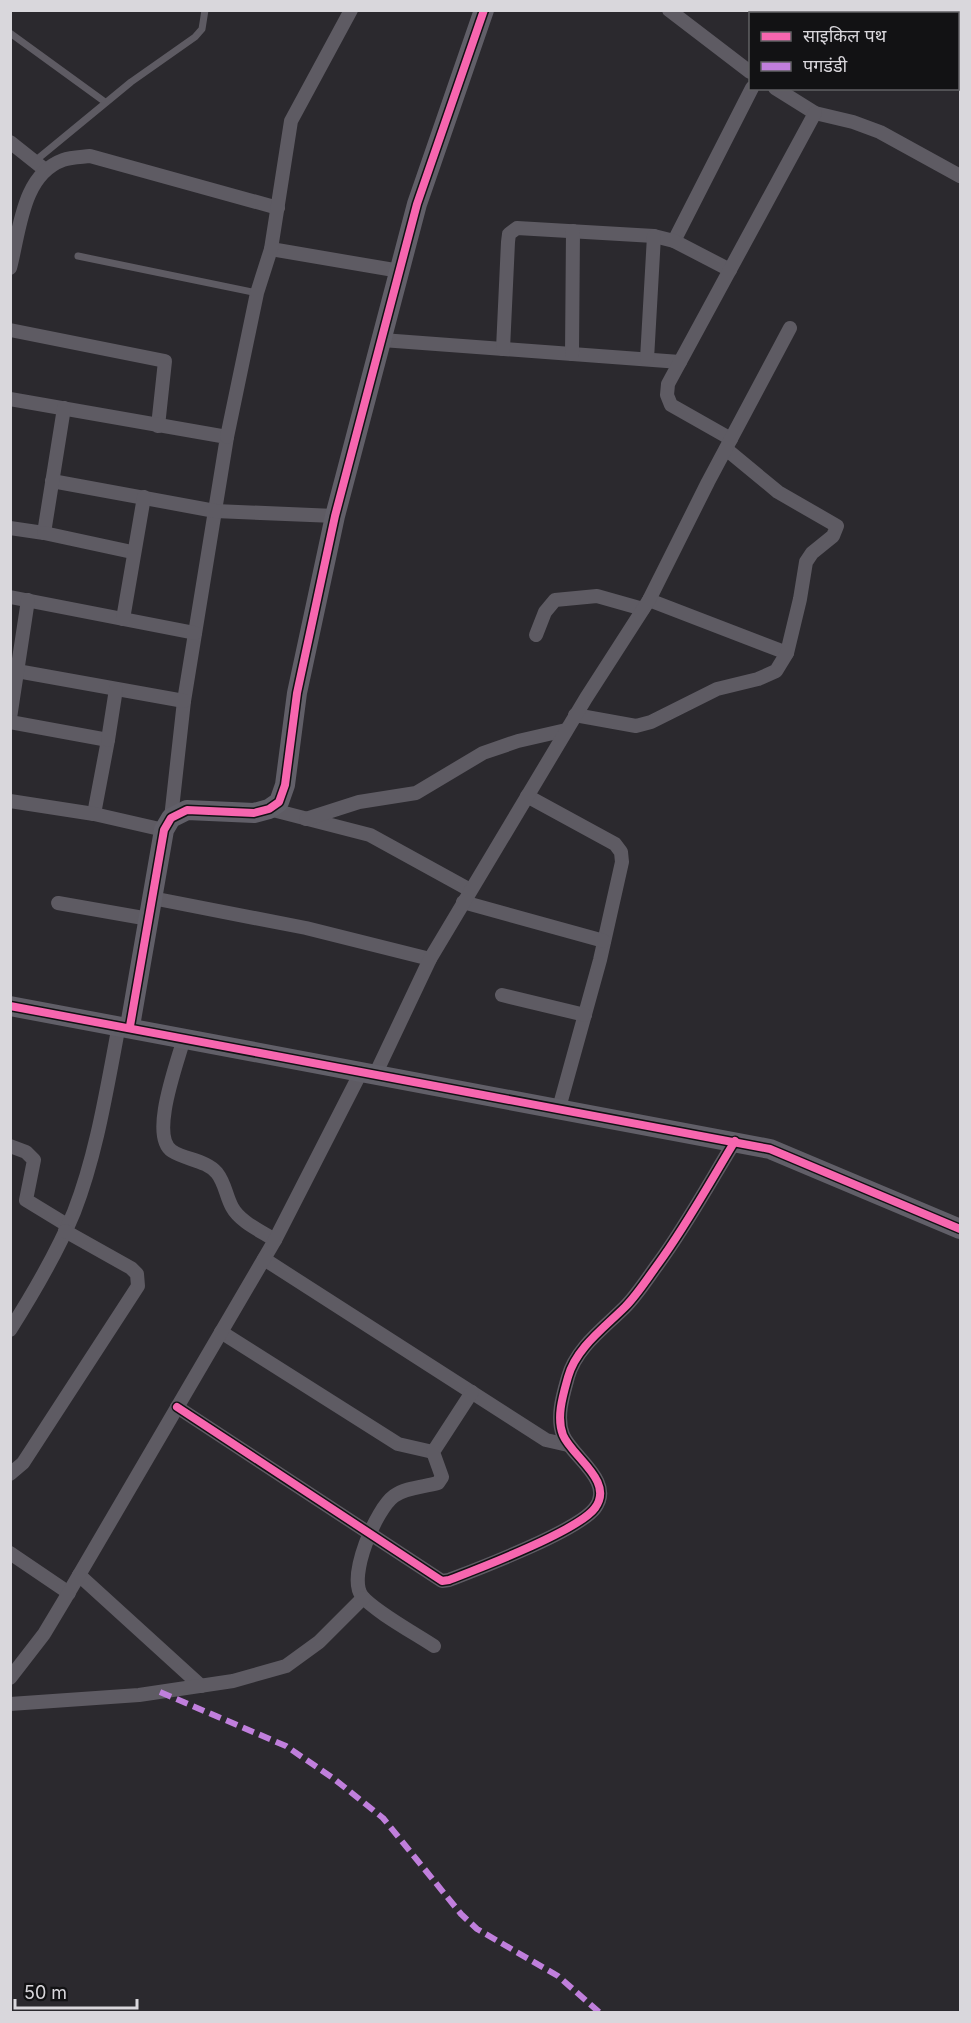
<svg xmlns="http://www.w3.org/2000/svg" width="971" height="2023" viewBox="0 0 971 2023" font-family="Inter,'Noto Sans Devanagari',sans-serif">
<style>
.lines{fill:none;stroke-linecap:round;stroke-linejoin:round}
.lane{stroke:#5e5b63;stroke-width:7}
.street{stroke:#5e5b63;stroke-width:14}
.secondary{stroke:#615f68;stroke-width:20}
.quiet{stroke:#c07fdc;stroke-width:6;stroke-dasharray:12 6;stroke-linecap:butt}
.cycleway-casing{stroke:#121214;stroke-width:11}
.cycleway{stroke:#f766af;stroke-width:8}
</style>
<rect width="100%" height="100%" fill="#2b292e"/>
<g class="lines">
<!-- lane -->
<g class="lane">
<polyline points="10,33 105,102"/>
<polyline points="35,161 131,82 195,37 202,29 205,10"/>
<polyline points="78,256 257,293"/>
</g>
<!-- street -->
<g class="street">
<polyline points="669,10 750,72"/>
<polyline points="775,88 815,113 853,122 880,132 960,176"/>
<polyline points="10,142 44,169"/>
<polyline points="674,241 752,88"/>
<polyline points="271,249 400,271"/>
<path d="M10,268C20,230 22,175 63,160C71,157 82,157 90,156L278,208"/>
<polyline points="10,330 165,361 158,426"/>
<polyline points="382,340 680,362"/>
<polyline points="503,349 508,242 509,234 517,228 654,236 674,241 730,270"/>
<polyline points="572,354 573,231"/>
<polyline points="647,359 654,236"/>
<polyline points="10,399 227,437 184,701 171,818"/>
<polyline points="227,437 257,293 271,249 291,121 351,10"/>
<polyline points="731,439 671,405 667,395 668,384 815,113"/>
<polyline points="52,481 215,511 335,516"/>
<polyline points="10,528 44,533 64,408"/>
<polyline points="44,533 132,552"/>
<polyline points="10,597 195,633"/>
<polyline points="649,600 787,653"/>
<polyline points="123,619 144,497"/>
<polyline points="536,635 545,612 555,600 597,596 643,609"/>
<polyline points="17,671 184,701"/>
<polyline points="575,715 636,726 651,722 717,689 758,679 776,671 787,653 800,599 806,562 812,553 833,536 837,526 778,492 726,449"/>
<polyline points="10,718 28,600"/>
<polyline points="10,722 108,740 94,814"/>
<polyline points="108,740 116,689"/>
<polyline points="527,796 615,844 621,852 622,862 600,960 559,1108"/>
<polyline points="10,801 94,814 164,830"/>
<polyline points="269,809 370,835 470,890"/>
<polyline points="306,819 359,802 416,793 483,753 518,741 566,730"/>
<polyline points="152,898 306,928 430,959"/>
<polyline points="463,902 604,941"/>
<polyline points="58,903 149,919"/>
<polyline points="502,995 585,1015"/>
<path d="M184,1038C178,1061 149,1136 172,1151C186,1160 206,1160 217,1173C225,1183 226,1196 232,1207C240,1222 261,1231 275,1240"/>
<polyline points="375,1075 430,959 586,698 649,600 708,482 790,328"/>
<polyline points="10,1146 26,1152 34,1160 26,1200 67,1225"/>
<polyline points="264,1259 546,1440 568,1445"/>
<path d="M10,1330C34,1292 57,1253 74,1212C97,1153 107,1087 119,1025"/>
<polyline points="221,1332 398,1444 433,1452"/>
<path d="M177,1407L442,1581L449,1580C480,1568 578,1531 595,1508C615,1481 572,1457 563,1435C556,1417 563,1395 568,1377C576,1348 604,1328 625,1307C637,1295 647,1279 658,1264C686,1226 710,1182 735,1141"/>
<polyline points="10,1474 23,1463 138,1286 137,1274 131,1268 65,1231"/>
<polyline points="10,1553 69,1593"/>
<polyline points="79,1575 201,1686"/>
<path d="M434,1646C416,1634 374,1611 362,1596C347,1577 376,1509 394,1496C406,1487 424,1487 438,1483L442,1477L433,1452L472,1392"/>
<polyline points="10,1678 44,1634 65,1599 275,1240 361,1072"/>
<polyline points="10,1704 139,1695 233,1681 286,1666 319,1642 363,1598"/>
</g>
<!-- secondary -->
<g class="secondary">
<polyline points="10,1006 770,1149 960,1229"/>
<polyline points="130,1026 164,830 171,818 187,810 254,813 269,809 279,802 285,785 297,693 335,516 417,204 484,10"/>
</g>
<!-- quiet -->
<polyline class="quiet" points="160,1692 286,1746 333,1778 383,1818 461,1914 477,1929 558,1976 599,2012"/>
<defs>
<g id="cycleway">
<polyline points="10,1006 770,1149 960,1229"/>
<polyline points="130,1026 164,830 171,818 187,810 254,813 269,809 279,802 285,785 297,693 335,516 417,204 484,10"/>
<path d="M177,1407L442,1581L449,1580C480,1568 578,1531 595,1508C615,1481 572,1457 563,1435C556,1417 563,1395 568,1377C576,1348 604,1328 625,1307C637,1295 647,1279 658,1264C686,1226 710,1182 735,1141"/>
</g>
</defs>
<!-- cycleway casing -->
<use href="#cycleway" class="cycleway-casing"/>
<!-- cycleway -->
<use href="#cycleway" class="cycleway"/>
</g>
<!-- border -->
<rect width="971" height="2023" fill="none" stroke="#d9d7dc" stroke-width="24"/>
<!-- legend -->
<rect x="749" y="12" width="210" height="78" fill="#121214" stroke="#626164" stroke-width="1.5"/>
<rect x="761" y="32" width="30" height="9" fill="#f766af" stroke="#626164" stroke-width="1.5"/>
<text x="803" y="42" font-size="18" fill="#d9d7dc">साइकिल पथ</text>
<rect x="761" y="62" width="30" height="9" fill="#c07fdc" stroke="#626164" stroke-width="1.5"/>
<text x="803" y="72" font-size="18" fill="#d9d7dc">पगडंडी</text>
<!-- scale -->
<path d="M15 1999v9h122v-9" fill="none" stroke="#d9d7dc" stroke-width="3"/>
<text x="24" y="1999" font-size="18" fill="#d9d7dc" stroke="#121214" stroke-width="4.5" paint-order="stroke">50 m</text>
</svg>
